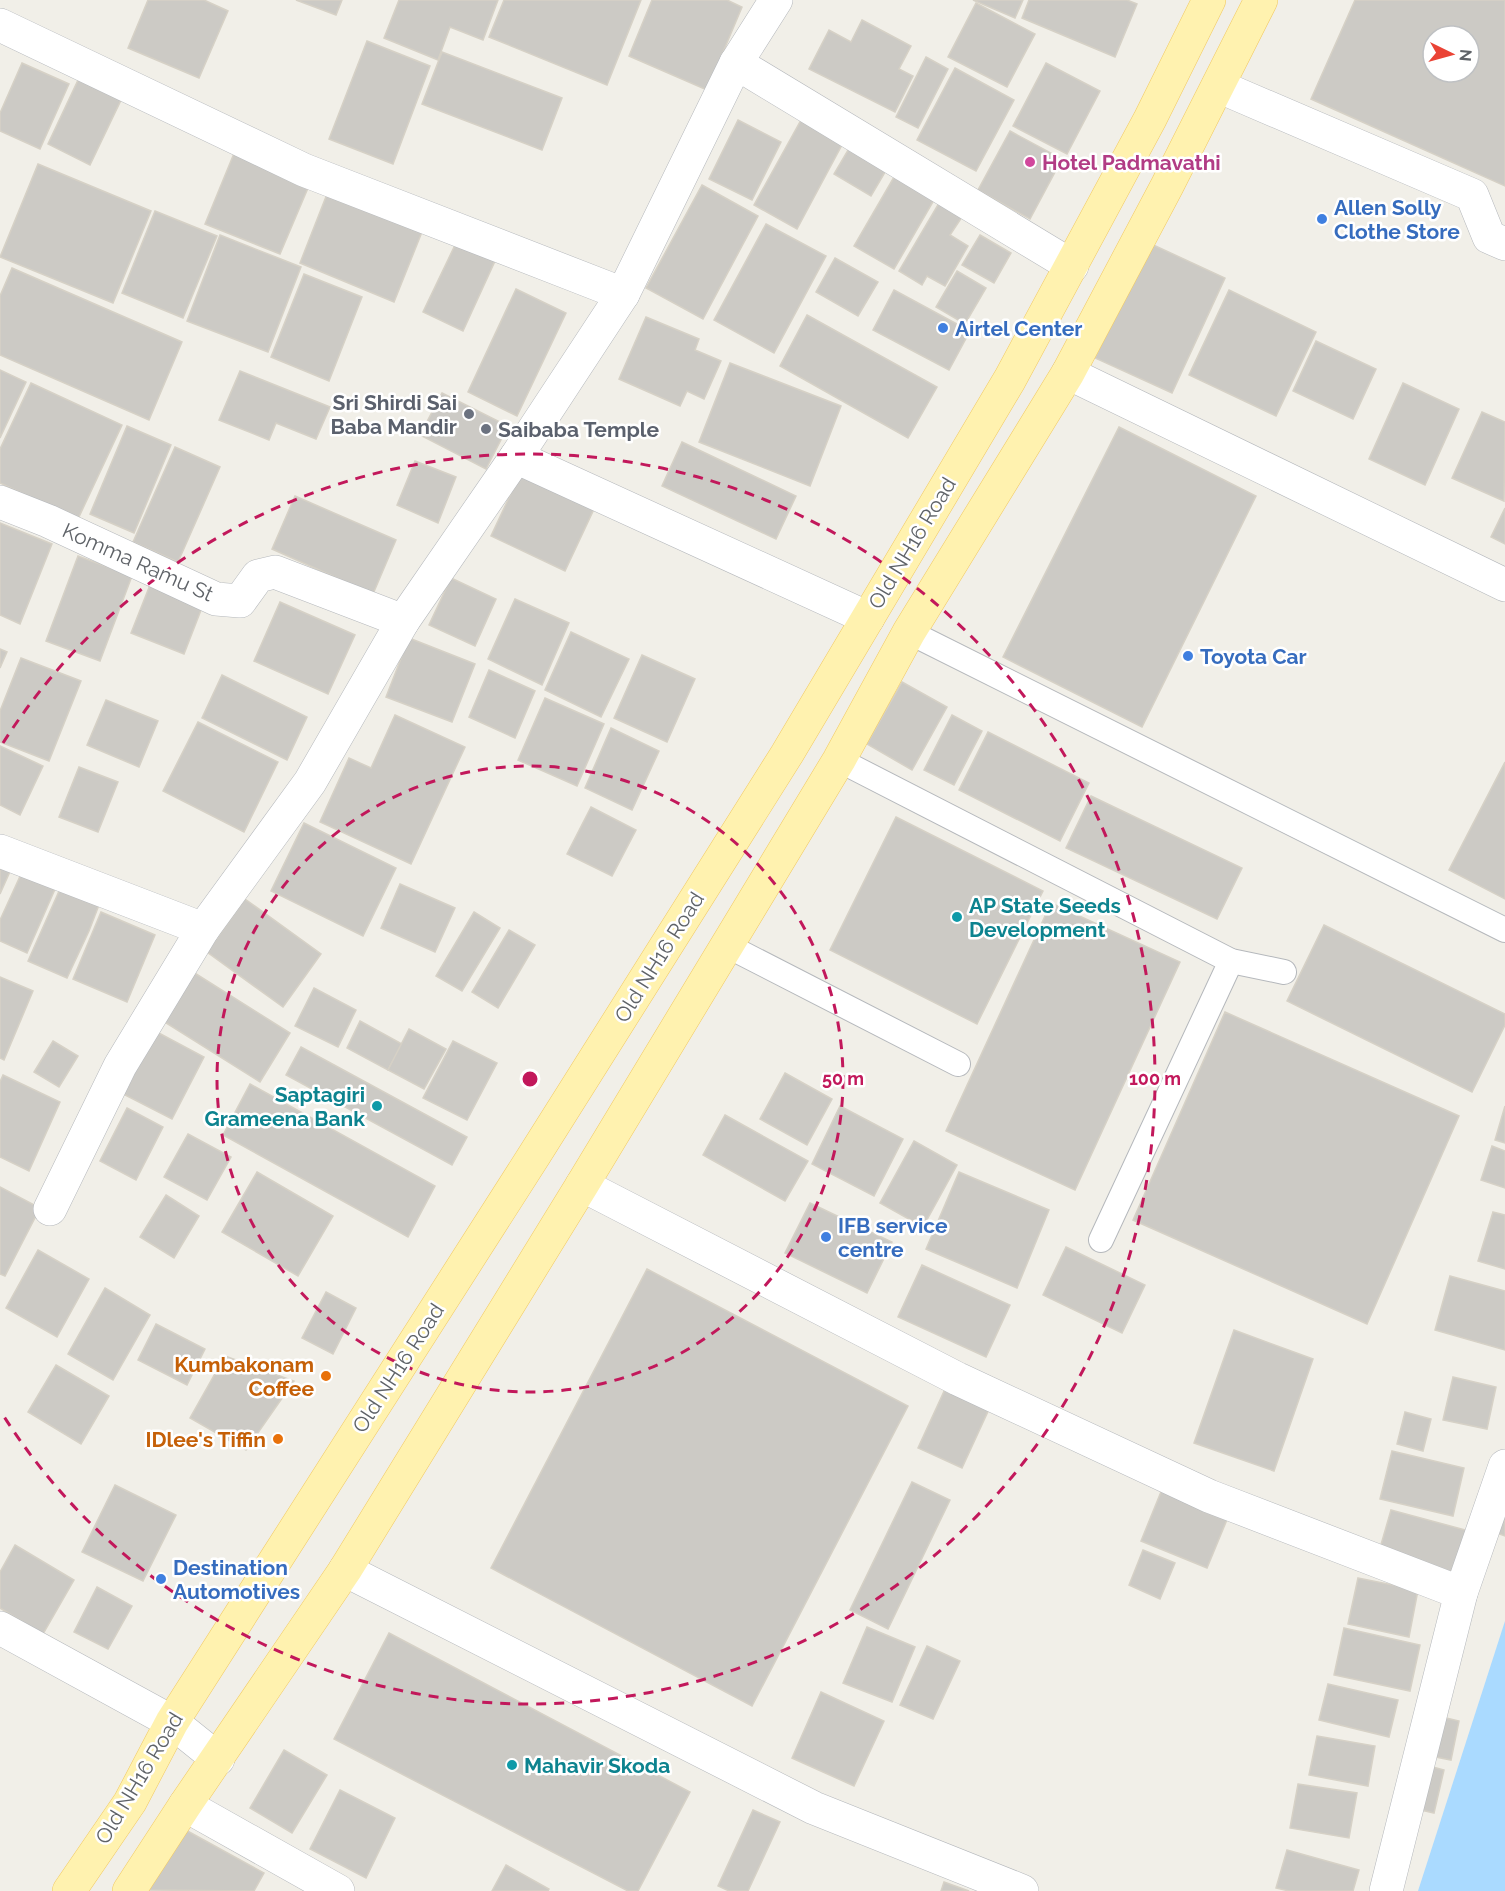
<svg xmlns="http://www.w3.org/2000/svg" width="1505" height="1891" viewBox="0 0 1505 1891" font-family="Raleway,sans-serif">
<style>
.water{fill:#aadaff}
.building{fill:#cccac5;stroke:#d6d1c6;stroke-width:1.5;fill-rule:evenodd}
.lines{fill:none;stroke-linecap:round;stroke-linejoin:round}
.lane-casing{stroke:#b5b8bc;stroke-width:26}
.street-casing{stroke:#b5b8bc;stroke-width:34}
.primary-casing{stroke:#f2c960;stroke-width:34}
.lane{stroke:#fff;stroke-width:24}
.street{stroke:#fff;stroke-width:33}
.primary{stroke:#fff2af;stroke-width:33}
.ring{fill:none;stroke:#c2185b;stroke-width:3;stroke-dasharray:10 8}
.hotel-dot{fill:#d1479c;stroke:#fff;stroke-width:2}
.shop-dot{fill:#3f7fe0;stroke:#fff;stroke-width:2}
.worship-dot{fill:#6b7280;stroke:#fff;stroke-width:2}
.culture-dot{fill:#0f9aa8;stroke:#fff;stroke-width:2}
.food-dot{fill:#e8710a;stroke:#fff;stroke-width:2}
.labels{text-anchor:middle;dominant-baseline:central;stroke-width:5;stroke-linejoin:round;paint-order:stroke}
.hotel-label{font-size:21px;font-weight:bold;fill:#b23c85;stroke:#fff;text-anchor:start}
.shop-label{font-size:21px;font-weight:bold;fill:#366cbe;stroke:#fff;text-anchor:start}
.worship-label{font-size:21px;font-weight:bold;fill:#5b616d;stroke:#fff;text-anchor:end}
.street-label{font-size:21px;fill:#5f6368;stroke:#fff}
.culture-label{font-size:21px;font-weight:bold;fill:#0d838f;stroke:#fff;text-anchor:start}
.food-label{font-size:21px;font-weight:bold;fill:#c56008;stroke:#fff;text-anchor:end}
.centre{fill:#c2185b;stroke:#fff;stroke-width:3}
.ring-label{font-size:18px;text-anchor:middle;font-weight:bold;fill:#c2185b;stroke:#fff;stroke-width:5;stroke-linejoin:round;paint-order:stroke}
</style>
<rect width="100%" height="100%" fill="#f1efe8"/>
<!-- water -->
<polygon class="water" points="1505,1621 1505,1891 1418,1891"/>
<!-- building -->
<g class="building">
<polygon points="148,0 204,0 228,11 199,78 128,48"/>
<polygon points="296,0 342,0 336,15"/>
<polygon points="399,0 498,0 483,40 450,27 438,60 384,38"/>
<polygon points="504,0 641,0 607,85 489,37"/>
<polygon points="652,0 727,0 742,7 721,57 716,94 629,56"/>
<polygon points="973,0 1023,0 1015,18"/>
<polygon points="1029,0 1127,0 1137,4 1115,57 1022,18"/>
<path d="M1355,0H1505V186L1311,99ZM1433,36H1469V72H1433Z"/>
<polygon points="976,3 1035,34 1007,87 948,57"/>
<polygon points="862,20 911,46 899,69 913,76 895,112 809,69 829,30 851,42"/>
<polygon points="367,41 430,66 393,164 329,139"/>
<polygon points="442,52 562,98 542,150 422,104"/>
<polygon points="926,57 948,69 918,128 896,117"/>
<polygon points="22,63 69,84 40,149 0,131 0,113"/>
<polygon points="1046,63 1100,91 1067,154 1013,126"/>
<polygon points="955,68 1014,100 976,171 917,140"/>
<polygon points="79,78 122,98 90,165 48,144"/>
<polygon points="738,120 781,142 752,200 709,179"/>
<polygon points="801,120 843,143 797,229 754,205"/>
<polygon points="1010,131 1062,159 1030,219 978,190"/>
<polygon points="854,140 891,162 871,196 834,174"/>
<polygon points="235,151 311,181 280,254 205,224"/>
<polygon points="38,164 151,211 113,303 0,257"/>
<polygon points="894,177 934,200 894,269 854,246"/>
<polygon points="702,185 758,216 703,319 646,288"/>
<polygon points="329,189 424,227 394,302 300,263"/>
<polygon points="939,203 962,217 950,235 968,246 945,286 927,276 922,285 899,271"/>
<polygon points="155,211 217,236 183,318 122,293"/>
<polygon points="766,224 826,256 774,353 714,320"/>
<polygon points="220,235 301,267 268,352 187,321"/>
<polygon points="980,235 1011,253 994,283 962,265"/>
<polygon points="456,243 495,261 463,331 423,312"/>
<polygon points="1149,243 1225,278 1172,393 1095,358"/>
<polygon points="835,258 878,282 858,316 816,292"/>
<polygon points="12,268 182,342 149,420 0,355 0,296"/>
<polygon points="957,271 986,288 965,324 936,307"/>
<polygon points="304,274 362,297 329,381 271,357"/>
<polygon points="516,289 566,313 517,416 468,392"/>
<polygon points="894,290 970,331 949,370 873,330"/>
<polygon points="1229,290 1316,332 1276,416 1189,375"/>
<polygon points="807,315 937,387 908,438 780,366"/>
<polygon points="646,317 699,339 695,350 721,361 704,399 687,391 680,406 619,379"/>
<polygon points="1316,341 1376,369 1353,419 1293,391"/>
<polygon points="730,363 841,406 810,486 699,442"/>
<polygon points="0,370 26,382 0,438"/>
<polygon points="240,371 330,407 316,439 276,423 269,440 219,420"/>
<polygon points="31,383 122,425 78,519 0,483 0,449"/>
<polygon points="1403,383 1459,409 1425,485 1369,459"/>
<polygon points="442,393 508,426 486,469 420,435"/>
<polygon points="1482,412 1505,422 1504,501 1452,478"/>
<polygon points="127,426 171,445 134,533 90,514"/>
<polygon points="1119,427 1256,496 1142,727 1003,657"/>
<polygon points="682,442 796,496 776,539 662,486"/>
<polygon points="175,447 220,467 178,562 133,542"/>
<polygon points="415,461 456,477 438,523 397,505"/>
<polygon points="521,472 595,507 565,571 491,536"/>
<polygon points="295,496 396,540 373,594 272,549"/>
<polygon points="1505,508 1505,544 1491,537"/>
<polygon points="0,523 52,544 20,624 0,615"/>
<polygon points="78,556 132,576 100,661 46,641"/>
<polygon points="451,578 496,599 475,646 429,625"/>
<polygon points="150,585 203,605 184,654 131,633"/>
<polygon points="515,599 569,623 542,685 488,659"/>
<polygon points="280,602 355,635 328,694 254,661"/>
<polygon points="571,632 629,659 601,717 545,690"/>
<polygon points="409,638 475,664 452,722 386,697"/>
<polygon points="0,649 7,652 0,668"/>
<polygon points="642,655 695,679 667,742 614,718"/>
<polygon points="21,658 81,681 49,761 0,742 0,711"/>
<polygon points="489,670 535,691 515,738 469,717"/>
<polygon points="222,675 307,717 287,760 202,718"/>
<polygon points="902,682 947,707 912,770 867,744"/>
<polygon points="545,698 604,724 577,786 518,760"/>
<polygon points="106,700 158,721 139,767 87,745"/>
<polygon points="395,715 465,747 411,864 320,822 349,758 371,768"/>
<polygon points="952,715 982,731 954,785 924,770"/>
<polygon points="198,722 278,762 244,832 163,791"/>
<polygon points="611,728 659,751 632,810 585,788"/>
<polygon points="988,732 1089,783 1060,841 959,790"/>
<polygon points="0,746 43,766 20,815 0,805"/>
<polygon points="1505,762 1505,899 1449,870"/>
<polygon points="79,767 118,782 98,832 59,817"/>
<polygon points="1091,796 1242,868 1217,919 1066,848"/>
<polygon points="591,807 636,830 612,876 567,854"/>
<polygon points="896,817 1043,891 977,1024 830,950"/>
<polygon points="304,823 396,868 363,936 271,891"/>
<polygon points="0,861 12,867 0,894"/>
<polygon points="22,872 56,887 27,953 0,941 0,920"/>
<polygon points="400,884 455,908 435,952 381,928"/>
<polygon points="60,889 99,905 89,931 67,978 28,961"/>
<polygon points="245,899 321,954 283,1007 207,952"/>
<polygon points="1051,903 1180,962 1075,1190 946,1131"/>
<polygon points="101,912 155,935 127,1002 73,979"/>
<polygon points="474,912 500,928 462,991 436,976"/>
<polygon points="1324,925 1505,1014 1505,1025 1472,1092 1287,1001"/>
<polygon points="509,930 535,945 498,1008 472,992"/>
<polygon points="193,972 290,1033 260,1082 163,1021"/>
<polygon points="0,977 33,991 4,1060 0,1058"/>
<polygon points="314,988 356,1010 338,1047 295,1026"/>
<polygon points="1225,1012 1459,1116 1367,1324 1133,1220"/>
<polygon points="360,1021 402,1044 388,1070 347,1048"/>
<polygon points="409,1029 446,1049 424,1089 388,1070"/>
<polygon points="155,1031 204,1057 172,1119 123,1094"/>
<polygon points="53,1041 78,1056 59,1087 34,1072"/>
<polygon points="453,1041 497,1063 467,1120 423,1098"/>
<polygon points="301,1047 467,1137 452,1165 286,1075"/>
<polygon points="785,1073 832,1099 807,1145 760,1119"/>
<polygon points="3,1075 60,1102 29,1171 0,1157 0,1082"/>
<polygon points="250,1084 435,1186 408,1237 223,1135"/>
<polygon points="840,1106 903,1139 874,1196 812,1164"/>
<polygon points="1505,1106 1505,1143 1495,1140"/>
<polygon points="127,1108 163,1127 136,1180 100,1161"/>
<polygon points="725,1115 808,1161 785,1201 703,1155"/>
<polygon points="188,1134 231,1157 207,1200 164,1177"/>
<polygon points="914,1141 957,1165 923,1227 880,1203"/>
<polygon points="1492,1146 1505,1151 1505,1188 1481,1180"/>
<polygon points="257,1172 333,1216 298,1276 222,1232"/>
<polygon points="959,1172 1049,1210 1017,1288 926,1249"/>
<polygon points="0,1187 40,1208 5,1276 0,1274"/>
<polygon points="166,1195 199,1216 174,1258 140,1237"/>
<polygon points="810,1203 892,1242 867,1293 785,1253"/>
<polygon points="1493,1212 1505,1215 1505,1269 1478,1261"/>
<polygon points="1066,1247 1145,1285 1122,1333 1043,1295"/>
<polygon points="38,1250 89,1279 57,1337 6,1308"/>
<polygon points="922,1265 1010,1305 986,1357 898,1317"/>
<polygon points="647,1269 908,1406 752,1706 491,1568"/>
<polygon points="1450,1276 1505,1291 1505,1350 1435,1330"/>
<polygon points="105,1288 150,1315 113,1380 68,1354"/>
<polygon points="326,1292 356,1308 333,1354 302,1338"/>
<polygon points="156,1324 205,1349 187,1385 138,1360"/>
<polygon points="1234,1330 1313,1359 1274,1471 1194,1443"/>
<polygon points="225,1356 294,1381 246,1450 190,1418"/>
<polygon points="56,1365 109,1396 81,1444 28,1412"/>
<polygon points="1453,1377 1496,1387 1487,1429 1443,1420"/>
<polygon points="946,1387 990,1407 962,1468 918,1448"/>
<polygon points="1405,1412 1431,1419 1423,1451 1397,1444"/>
<polygon points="1392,1451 1464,1468 1453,1516 1380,1499"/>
<polygon points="912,1482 950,1500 888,1629 850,1610"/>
<polygon points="1165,1482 1231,1510 1207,1568 1141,1541"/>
<polygon points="115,1485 176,1515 143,1581 82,1552"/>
<polygon points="1505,1503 1505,1536 1494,1532"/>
<polygon points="1391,1510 1469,1531 1457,1576 1378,1555"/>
<polygon points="15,1545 74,1580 43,1634 0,1608 0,1572"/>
<polygon points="1143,1550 1175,1563 1160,1599 1129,1585"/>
<polygon points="1358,1578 1418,1590 1409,1637 1348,1624"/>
<polygon points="97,1587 132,1606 108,1649 74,1632"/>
<polygon points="867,1627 915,1647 892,1702 843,1683"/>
<polygon points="1344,1628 1420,1645 1410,1691 1334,1675"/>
<polygon points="389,1633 690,1792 638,1891 628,1891 334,1739"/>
<polygon points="927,1646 960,1661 933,1719 900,1705"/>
<polygon points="1328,1684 1398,1700 1389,1737 1319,1720"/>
<polygon points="821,1692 884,1721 854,1786 792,1758"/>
<polygon points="1438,1716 1459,1721 1451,1760 1430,1756"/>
<polygon points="1317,1736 1375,1746 1368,1786 1309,1775"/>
<polygon points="284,1750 327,1775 292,1833 250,1808"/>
<polygon points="1422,1764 1444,1770 1434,1813 1412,1808"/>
<polygon points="1298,1784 1357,1793 1349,1838 1290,1828"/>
<polygon points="340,1790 395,1818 366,1878 310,1849"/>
<polygon points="753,1810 780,1822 748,1891 729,1891 718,1886"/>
<polygon points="182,1828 264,1873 254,1891 149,1890"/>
<polygon points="1287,1850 1359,1870 1353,1891 1289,1891 1276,1888"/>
<polygon points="506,1865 549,1889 548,1891 492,1891"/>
<polygon points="944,1882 969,1891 941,1891"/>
</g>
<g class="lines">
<defs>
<g id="lane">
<polyline points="909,632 1505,930"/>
<polyline points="839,760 1231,961 1284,972"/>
<polyline points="726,945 958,1064"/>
<polyline points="1101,1240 1231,961"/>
</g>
<g id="street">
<polyline points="0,25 304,170 623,294"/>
<polyline points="736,63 1072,266"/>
<polyline points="1218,86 1472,195 1489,237 1505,244"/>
<polyline points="1068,373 1505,585"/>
<polyline points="516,457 868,618"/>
<polyline points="0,502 48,521 216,599 240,601 258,576 275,572 403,621"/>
<polyline points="0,851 203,929"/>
<polyline points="582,1185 958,1379 1209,1496 1461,1593"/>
<polyline points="50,1209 120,1066 203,929 310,782 403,621 516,457 623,294 736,63 776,0"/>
<polyline points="345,1570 814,1808 1022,1891"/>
<polyline points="0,1628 172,1722 218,1759"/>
<polyline points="185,1805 338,1891"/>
<polyline points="1386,1891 1461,1593 1505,1466"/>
</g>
<g id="primary">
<polyline points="69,1891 130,1802 172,1722 535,1154 787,754 1010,379 1150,119 1209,0"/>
<polyline points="129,1891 185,1805 345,1570 582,1185 839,760 909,632 1068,373 1167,186 1261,0"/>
</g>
</defs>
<!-- lane casing -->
<use href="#lane" class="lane-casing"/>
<!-- street casing -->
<use href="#street" class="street-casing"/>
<!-- primary casing -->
<use href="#primary" class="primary-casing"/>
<!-- lane -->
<use href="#lane" class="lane"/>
<!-- street -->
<use href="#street" class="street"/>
<!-- primary -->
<use href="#primary" class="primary"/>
</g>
<!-- distance rings -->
<g class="ring">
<circle cx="530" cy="1079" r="313"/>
<path d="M3 743A625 625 0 1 1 3 1415"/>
</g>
<!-- markers -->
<circle class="hotel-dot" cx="1030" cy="162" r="6"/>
<g class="shop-dot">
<circle cx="1322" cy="219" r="6"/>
<circle cx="943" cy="328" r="6"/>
<circle cx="1188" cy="656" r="6"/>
<circle cx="826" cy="1237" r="6"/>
<circle cx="161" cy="1579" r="6"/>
</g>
<g class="worship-dot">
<circle cx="469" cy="414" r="6"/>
<circle cx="486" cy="429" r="6"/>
</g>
<g class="culture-dot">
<circle cx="957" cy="917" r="6"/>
<circle cx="377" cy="1106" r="6"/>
<circle cx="512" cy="1765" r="6"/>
</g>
<g class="food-dot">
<circle cx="326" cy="1376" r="6"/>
<circle cx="278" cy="1439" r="6"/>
</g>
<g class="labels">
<!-- hotel labels -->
<g class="hotel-label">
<text x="1042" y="162">Hotel Padmavathi</text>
</g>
<!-- shop labels -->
<g class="shop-label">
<text x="1334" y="207">Allen Solly<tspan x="1334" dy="24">Clothe Store</tspan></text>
<text x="955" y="328">Airtel Center</text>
<text x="1200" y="656">Toyota Car</text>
<text x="838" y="1225">IFB service<tspan x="838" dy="24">centre</tspan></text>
<text x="173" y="1567">Destination<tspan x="173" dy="24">Automotives</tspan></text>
</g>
<!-- worship labels -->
<g class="worship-label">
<text x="457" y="402">Sri Shirdi Sai<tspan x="457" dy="24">Baba Mandir</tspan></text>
<text x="498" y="429" text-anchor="start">Saibaba Temple</text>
</g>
<!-- street labels -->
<g class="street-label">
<text transform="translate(912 543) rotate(-59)">Old NH16 Road</text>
<text transform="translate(138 562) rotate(24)">Komma Ramu St</text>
<text transform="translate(659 957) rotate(-58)">Old NH16 Road</text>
<text transform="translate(398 1368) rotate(-57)">Old NH16 Road</text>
<text transform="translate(139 1778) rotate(-59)">Old NH16 Road</text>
</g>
<!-- culture labels -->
<g class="culture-label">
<text x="969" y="905">AP State Seeds<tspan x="969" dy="24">Development</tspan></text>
<text x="365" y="1094" text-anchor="end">Saptagiri<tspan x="365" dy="24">Grameena Bank</tspan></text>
<text x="524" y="1765">Mahavir Skoda</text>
</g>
<!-- food labels -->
<g class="food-label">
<text x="314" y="1364">Kumbakonam<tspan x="314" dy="24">Coffee</tspan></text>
<text x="266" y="1439">IDlee's Tiffin</text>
</g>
</g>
<circle cx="530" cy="1079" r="9" class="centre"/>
<g class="ring-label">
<text x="843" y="1085">50 m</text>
<text x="1155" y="1085">100 m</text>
</g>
<!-- north arrow -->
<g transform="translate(1451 54) rotate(95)"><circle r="28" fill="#ffffff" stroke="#bfc1c3" stroke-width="1.5"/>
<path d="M0-4.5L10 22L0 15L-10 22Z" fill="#ea4335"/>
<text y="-9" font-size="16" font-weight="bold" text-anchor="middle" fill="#5f6368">N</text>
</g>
</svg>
